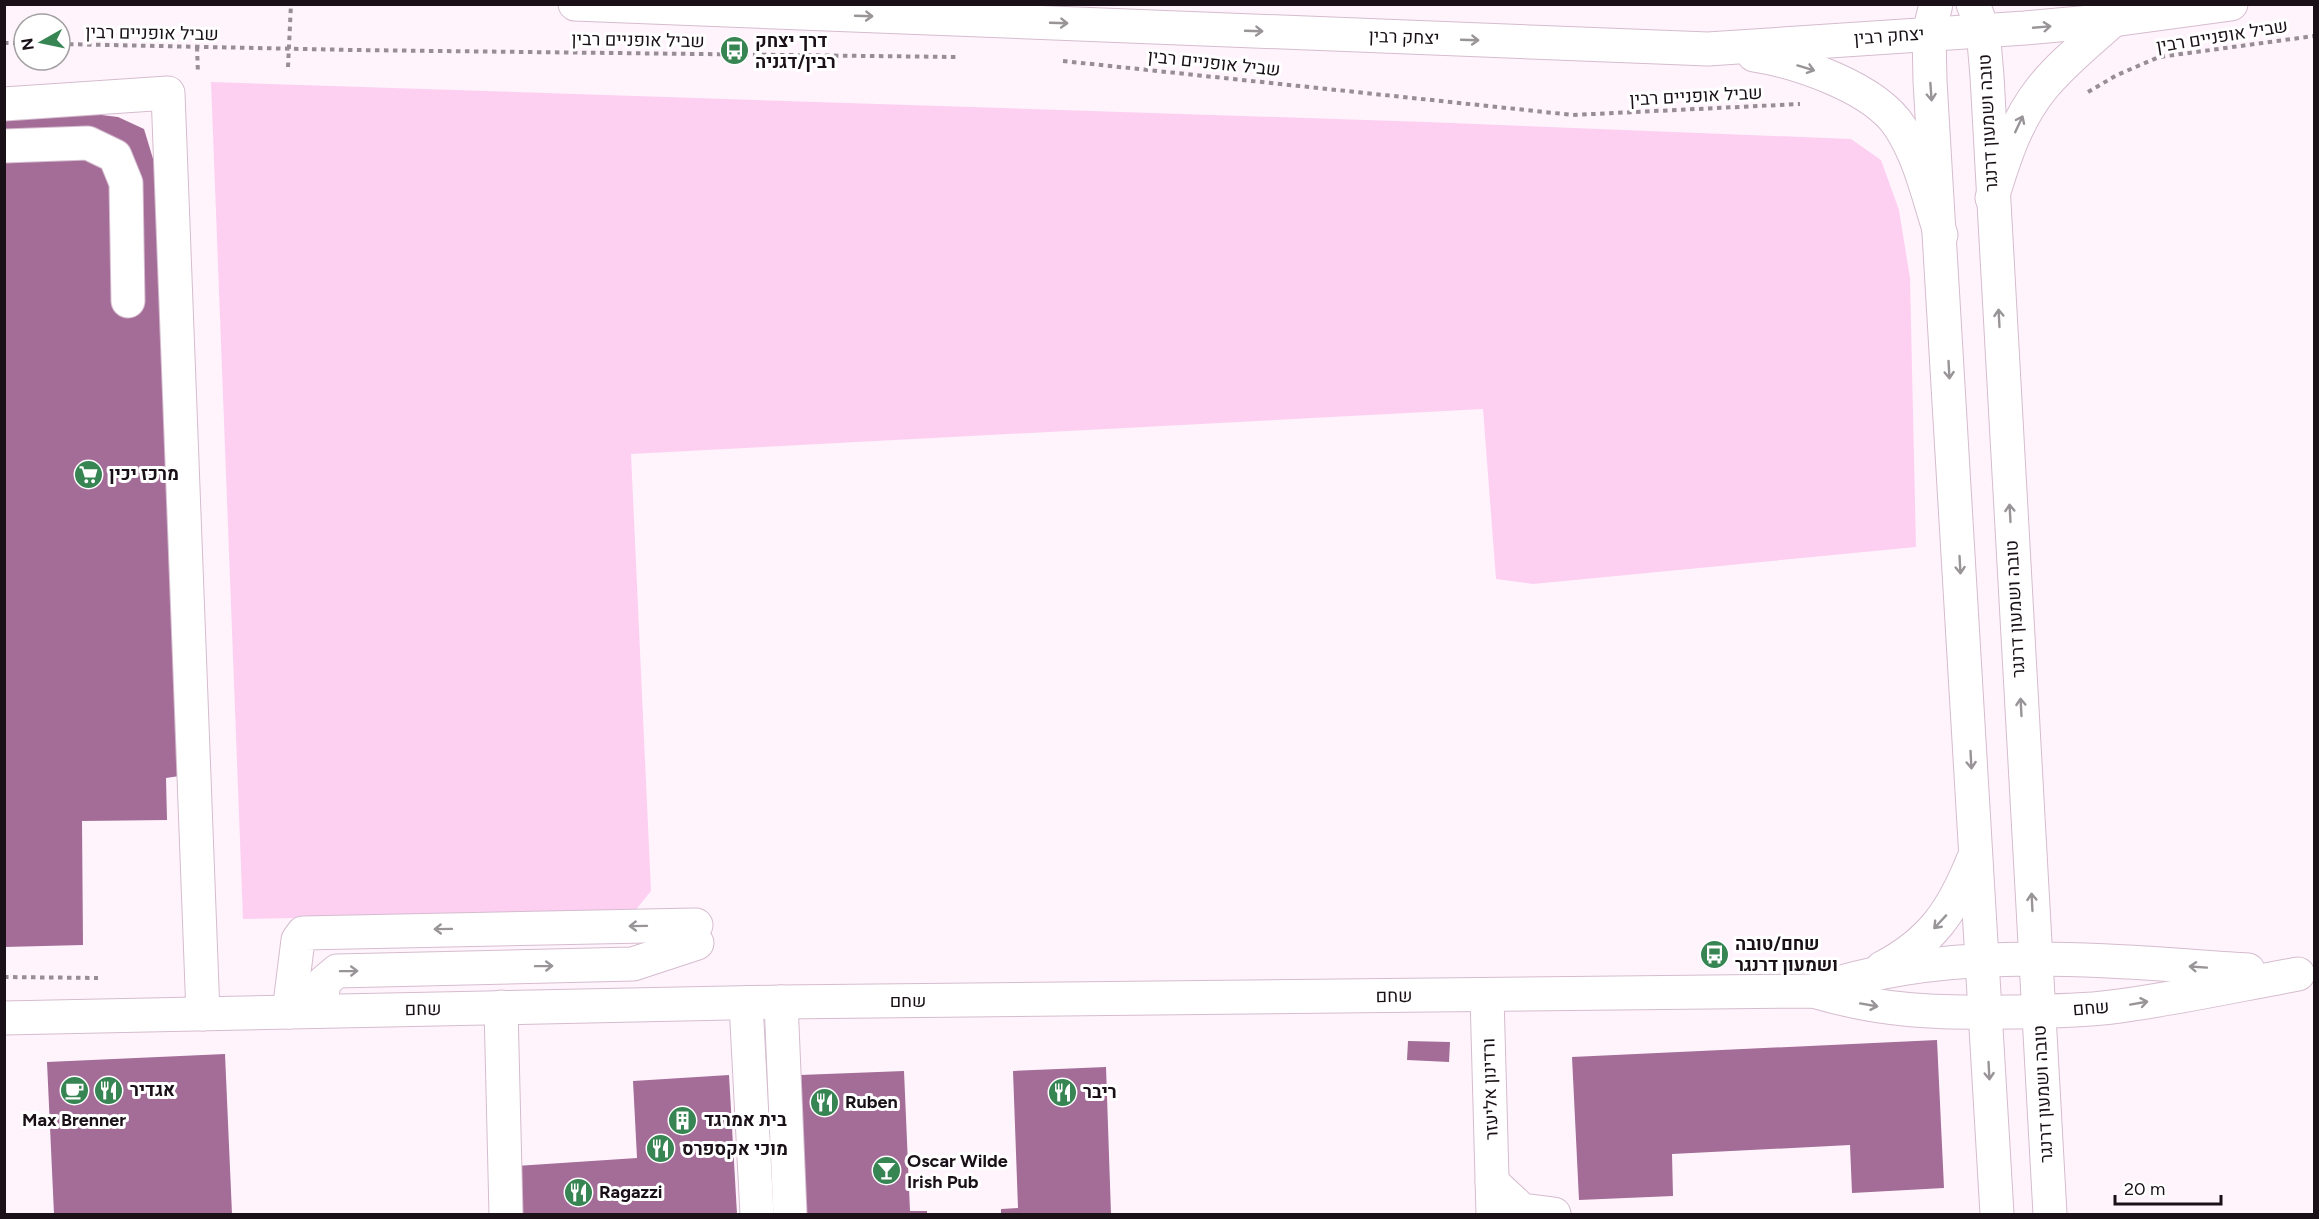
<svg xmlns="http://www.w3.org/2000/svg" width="2319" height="1219" viewBox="0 0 2319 1219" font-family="Figtree,Heebo,sans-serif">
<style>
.green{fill:#fdd0f2}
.building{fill:#a36d97}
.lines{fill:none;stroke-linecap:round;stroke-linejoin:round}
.minor-casing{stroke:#d5bccf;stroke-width:35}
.major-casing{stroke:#d5bccf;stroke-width:35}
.path{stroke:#978e95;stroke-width:4;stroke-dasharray:4.5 4.5;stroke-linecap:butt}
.minor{stroke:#fff;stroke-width:33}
.major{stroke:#fff;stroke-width:33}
.oneway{stroke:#989497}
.labels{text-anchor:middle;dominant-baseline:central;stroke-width:6;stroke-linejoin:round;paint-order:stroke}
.street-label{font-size:18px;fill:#191117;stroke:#fff}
.poi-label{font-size:18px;font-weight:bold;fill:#191117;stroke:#fff;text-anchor:start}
</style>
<rect width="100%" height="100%" fill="#fff4fc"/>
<!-- green -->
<polygon class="green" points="211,82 1426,122 1851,139 1881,160 1899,210 1910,278 1916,547 1533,584 1496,579 1483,409 631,454 651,891 634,912 243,919"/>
<!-- building -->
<g class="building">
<polygon points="85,113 118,117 144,129 157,172 186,775 166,778 167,820 82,821 83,945 4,947 4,115"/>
<polygon points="1937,1040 1944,1188 1852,1193 1850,1145 1672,1154 1673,1196 1579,1200 1572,1057"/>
<polygon points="1408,1041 1450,1042 1449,1062 1407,1060"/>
<polygon points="225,1054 232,1214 54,1214 47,1062"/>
<polygon points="1106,1067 1111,1214 1001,1214 1001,1209 1018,1208 1013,1071"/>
<polygon points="904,1071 910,1211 927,1211 927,1214 806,1214 800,1075"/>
<polygon points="729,1075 737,1214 518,1214 516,1166 637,1158 633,1081"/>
</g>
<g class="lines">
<defs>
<g id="minor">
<polyline points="1936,4 1929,33 1930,81 1997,1214"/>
<polyline points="1973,4 1983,30 1987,76 2050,1214"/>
<polyline points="4,104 168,93 203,1014"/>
<polyline points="4,146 88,143 115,156 126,183 128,301"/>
<path d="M1882,968C1932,942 1953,910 1973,860"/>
<path d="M1813,991C1949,943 2107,961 2248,970"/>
<polyline points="1487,996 1493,1214"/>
<polyline points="781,1002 790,1214"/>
<polyline points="746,1003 757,1214"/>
<polyline points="501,1007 506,1214"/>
<polyline points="320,1011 324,982 337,971 633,964 697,943"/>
<polyline points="289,1012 298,940 303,933 696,925"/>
<path d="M4,1018L781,1002L1813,991C1884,1012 1937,1013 2010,1012C2051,1011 2092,1011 2133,1004C2188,996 2243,984 2298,974"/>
<polyline points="1492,1182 1522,1210 1554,1214"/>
</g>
<g id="major">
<polyline points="575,4 1708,49 2025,28 2113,20 2231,4"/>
<path d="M1754,55C1799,62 1875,88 1900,127C1921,159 1929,200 1941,235"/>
<path d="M1992,198C2004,159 2016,120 2042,88C2062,63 2089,42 2113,20"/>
</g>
</defs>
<!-- minor casing -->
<use href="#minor" class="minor-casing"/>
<!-- major casing -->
<use href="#major" class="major-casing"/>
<!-- path -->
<g class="path">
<polyline points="4,43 24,43"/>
<polyline points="60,44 353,50 957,57"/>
<polyline points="197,47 198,74"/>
<polyline points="1063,61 1573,115 1800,104"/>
<polyline points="288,67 291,4"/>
<polyline points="2088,92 2117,75 2159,57 2314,36"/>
<polyline points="4,977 98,978"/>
</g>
<!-- minor -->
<use href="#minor" class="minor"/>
<!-- major -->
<use href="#major" class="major"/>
</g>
<!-- one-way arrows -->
<defs><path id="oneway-shaft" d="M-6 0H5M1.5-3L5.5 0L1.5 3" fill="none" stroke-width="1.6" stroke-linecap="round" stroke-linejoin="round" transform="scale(1.5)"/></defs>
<g class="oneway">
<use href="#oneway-shaft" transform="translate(864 16) rotate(2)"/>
<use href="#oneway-shaft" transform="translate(1059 23) rotate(2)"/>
<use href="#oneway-shaft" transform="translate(2042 27) rotate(-5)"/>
<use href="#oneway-shaft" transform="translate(1254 31) rotate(2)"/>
<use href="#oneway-shaft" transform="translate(1470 40) rotate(2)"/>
<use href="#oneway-shaft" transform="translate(1806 68) rotate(17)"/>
<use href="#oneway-shaft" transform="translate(1931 92) rotate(86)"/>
<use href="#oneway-shaft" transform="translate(2019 124) rotate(-65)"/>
<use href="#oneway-shaft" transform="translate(1999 318) rotate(-93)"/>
<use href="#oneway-shaft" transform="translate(1949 370) rotate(87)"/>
<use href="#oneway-shaft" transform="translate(2010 513) rotate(-93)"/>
<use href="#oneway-shaft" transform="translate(1960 565) rotate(87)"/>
<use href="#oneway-shaft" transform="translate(2021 707) rotate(-93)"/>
<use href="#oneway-shaft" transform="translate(1971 760) rotate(87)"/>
<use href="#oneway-shaft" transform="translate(2032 902) rotate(-93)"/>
<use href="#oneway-shaft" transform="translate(1940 922) rotate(133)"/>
<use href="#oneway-shaft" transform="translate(638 926) rotate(179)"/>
<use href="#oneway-shaft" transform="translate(443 929) rotate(179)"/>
<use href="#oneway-shaft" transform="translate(544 966) rotate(-1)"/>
<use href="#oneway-shaft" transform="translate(2198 967) rotate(-176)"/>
<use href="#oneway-shaft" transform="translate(349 971) rotate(-1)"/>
<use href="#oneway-shaft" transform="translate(2139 1003) rotate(-10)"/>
<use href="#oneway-shaft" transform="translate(1869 1005) rotate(10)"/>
<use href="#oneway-shaft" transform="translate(1989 1071) rotate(87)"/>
</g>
<!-- icons -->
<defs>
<symbol id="bus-disc" viewBox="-11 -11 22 22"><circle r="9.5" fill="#388554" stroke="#fff"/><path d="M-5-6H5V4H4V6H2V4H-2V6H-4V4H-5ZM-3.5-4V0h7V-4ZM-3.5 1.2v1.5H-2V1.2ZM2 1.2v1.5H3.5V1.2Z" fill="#fff"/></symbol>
<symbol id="supermarket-disc" viewBox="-11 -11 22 22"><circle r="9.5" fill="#388554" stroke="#fff"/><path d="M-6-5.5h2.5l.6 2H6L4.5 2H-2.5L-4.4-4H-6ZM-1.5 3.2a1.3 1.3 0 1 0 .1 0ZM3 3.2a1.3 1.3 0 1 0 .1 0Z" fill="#fff"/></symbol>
<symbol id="restaurant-disc" viewBox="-11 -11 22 22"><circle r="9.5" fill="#388554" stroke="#fff"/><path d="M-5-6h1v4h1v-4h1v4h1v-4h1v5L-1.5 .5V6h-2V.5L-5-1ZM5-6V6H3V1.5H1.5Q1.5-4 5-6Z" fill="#fff"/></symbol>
<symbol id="cafe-disc" viewBox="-11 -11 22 22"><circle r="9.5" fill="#388554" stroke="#fff"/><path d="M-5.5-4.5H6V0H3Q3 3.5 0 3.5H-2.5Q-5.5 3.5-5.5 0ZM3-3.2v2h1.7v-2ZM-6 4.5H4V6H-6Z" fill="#fff"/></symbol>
<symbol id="building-disc" viewBox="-11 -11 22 22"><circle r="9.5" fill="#388554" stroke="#fff"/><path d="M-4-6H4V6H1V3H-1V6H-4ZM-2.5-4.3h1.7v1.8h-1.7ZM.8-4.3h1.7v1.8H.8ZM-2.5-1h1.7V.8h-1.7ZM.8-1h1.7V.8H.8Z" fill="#fff"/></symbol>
<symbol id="bar-disc" viewBox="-11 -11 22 22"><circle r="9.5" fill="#388554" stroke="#fff"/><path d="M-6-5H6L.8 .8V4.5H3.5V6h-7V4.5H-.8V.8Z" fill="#fff"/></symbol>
</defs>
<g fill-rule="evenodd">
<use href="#bus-disc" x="718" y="34" width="33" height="33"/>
<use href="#supermarket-disc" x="72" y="458" width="33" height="33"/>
<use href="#bus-disc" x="1698" y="938" width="33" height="33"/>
<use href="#restaurant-disc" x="92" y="1074" width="33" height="33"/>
<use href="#cafe-disc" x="58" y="1074" width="33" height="33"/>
<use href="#restaurant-disc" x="1046" y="1076" width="33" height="33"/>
<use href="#restaurant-disc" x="808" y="1086" width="33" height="33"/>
<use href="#building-disc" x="666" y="1104" width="33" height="33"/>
<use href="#restaurant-disc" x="644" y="1132" width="33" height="33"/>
<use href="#bar-disc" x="870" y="1154" width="33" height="33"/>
<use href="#restaurant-disc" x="562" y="1176" width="33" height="33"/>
</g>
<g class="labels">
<!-- street labels -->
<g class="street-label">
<text transform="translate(152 33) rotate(1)">שביל אופניים רבין</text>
<text transform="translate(1889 36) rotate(-4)">יצחק רבין</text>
<text transform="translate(2222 36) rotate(-9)">שביל אופניים רבין</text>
<text transform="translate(1404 37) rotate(2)">יצחק רבין</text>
<text transform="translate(638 40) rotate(1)">שביל אופניים רבין</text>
<text transform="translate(1214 63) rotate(6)">שביל אופניים רבין</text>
<text transform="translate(1696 96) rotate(-3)">שביל אופניים רבין</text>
<text transform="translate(1988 123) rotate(-93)">טובה ושמעון דרנגר</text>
<text transform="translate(2015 609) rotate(-93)">טובה ושמעון דרנגר</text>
<text transform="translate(1394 996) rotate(-1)">שחם</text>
<text x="908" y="1001">שחם</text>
<text transform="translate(2091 1008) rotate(-5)">שחם</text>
<text transform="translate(423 1009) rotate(-1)">שחם</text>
<text transform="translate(1490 1089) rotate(-92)">ורדינון אליעזר</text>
<text transform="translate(2043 1094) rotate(-93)">טובה ושמעון דרנגר</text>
</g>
<!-- poi labels -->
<g class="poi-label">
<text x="755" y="41">דרך יצחק<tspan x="755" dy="21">רבין/דגניה</tspan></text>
<text x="109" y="474">מרכז יכין</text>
<text x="1735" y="944">שחם/טובה<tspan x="1735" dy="21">ושמעון דרנגר</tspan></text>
<text x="130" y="1090">אגדיר</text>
<text x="1083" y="1092">ריבר</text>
<text x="845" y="1102">Ruben</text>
<text x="74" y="1120" text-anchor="middle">Max Brenner</text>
<text x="704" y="1120">בית אמרגד</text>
<text x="682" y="1149">מוכי אקספרס</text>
<text x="907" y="1161">Oscar Wilde<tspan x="907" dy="21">Irish Pub</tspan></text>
<text x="599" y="1192">Ragazzi</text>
</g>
</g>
<!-- border -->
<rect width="2319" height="1219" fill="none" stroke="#191117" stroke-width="12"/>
<!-- north arrow -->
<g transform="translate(42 42) rotate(261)"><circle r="28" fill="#ffffff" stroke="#a3a0a2" stroke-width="1.5"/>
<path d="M0-4.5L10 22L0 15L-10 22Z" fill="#388554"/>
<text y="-9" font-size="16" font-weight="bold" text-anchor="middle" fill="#191117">N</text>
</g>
<!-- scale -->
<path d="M2115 1195v9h106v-9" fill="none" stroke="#191117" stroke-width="3"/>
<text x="2124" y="1195" font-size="18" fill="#191117" stroke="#ffffff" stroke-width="4.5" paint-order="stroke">20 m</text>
</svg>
